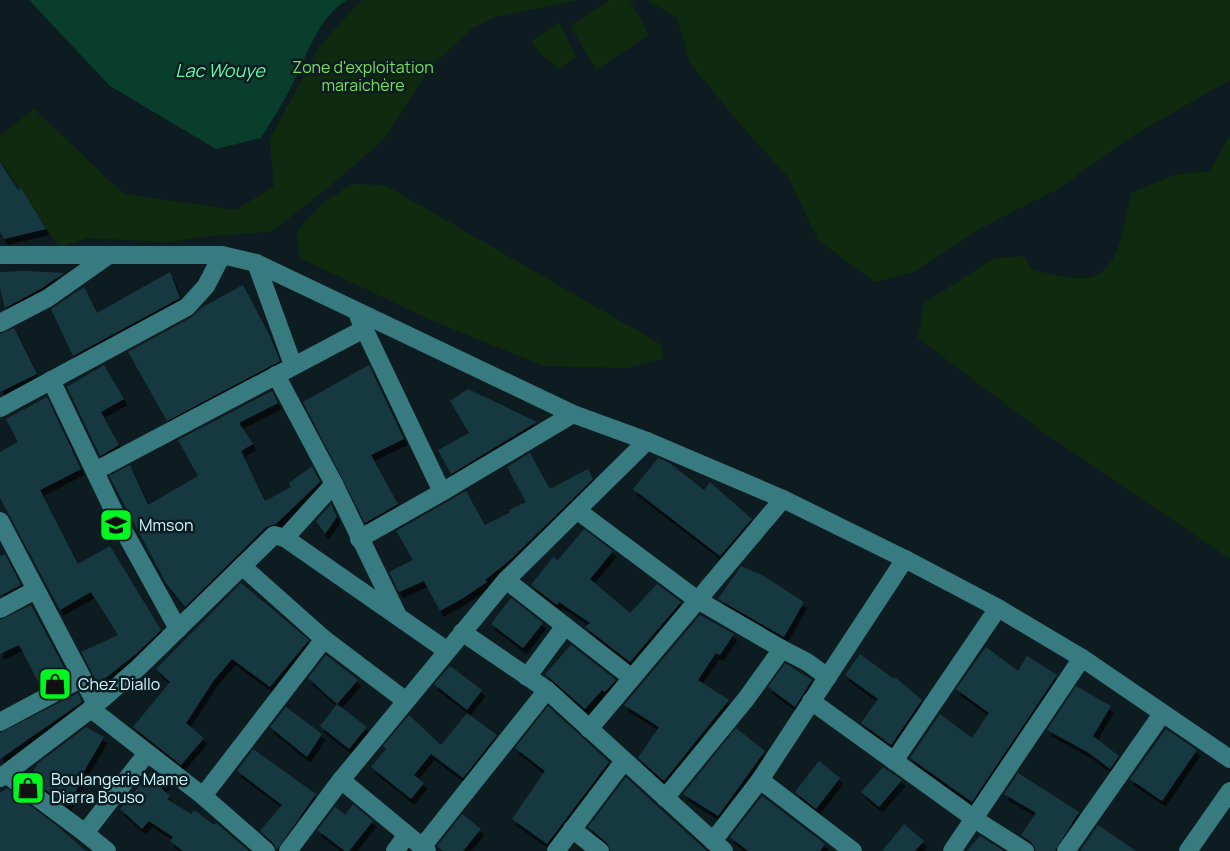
<svg xmlns="http://www.w3.org/2000/svg" width="1230" height="851" viewBox="0 0 1230 851" font-family="Manrope,sans-serif">
<style>
.green{fill:#102a10}
.water{fill:#093d2c}
.building{fill:#183841;filter:url(#shadow)}
.lines{fill:none;stroke-linecap:round;stroke-linejoin:round}
.minor{stroke:#377b80;stroke-width:18}
.labels{text-anchor:middle;dominant-baseline:central;stroke-width:5;stroke-linejoin:round;paint-order:stroke}
.park-label{font-size:16px;fill:#75e057;stroke:#0d1c20}
.poi-label{font-size:16px;fill:#ccf8ff;stroke:#0d1c20;text-anchor:start}
.water-label{font-size:18px;font-style:italic;fill:#5affab;stroke:#0d1c20}
</style>
<defs>
<filter id="shadow"><feDropShadow dx="3.5" dy="6" stdDeviation="0" flood-color="#0009"/></filter>
</defs>
<rect width="100%" height="100%" fill="#0d1c20"/>
<!-- green -->
<g class="green">
<polygon points="361,0 579,0 495,17 471,29 430,68 385,138 329,187 271,232 210,236 169,242 86,238 60,248 0,160 0,136 34,109 124,194 236,210 274,186 270,139 319,47"/>
<polygon points="610,0 630,0 649,35 597,70 570,26"/>
<polygon points="647,0 1230,0 1230,80 1134,135 1058,189 981,228 914,272 875,282 818,240 788,177 745,130 690,63 677,18"/>
<polygon points="559,22 576,57 559,69 540,54 531,41"/>
<path d="M1230,135V559L1040,430L918,338L924,303L995,258L1024,256L1033,270C1048,273 1067,279 1083,278C1121,278 1124,221 1131,193L1174,175L1210,171Z"/>
<polygon points="352,184 385,185 662,345 663,359 627,368 544,366 433,321 300,258 297,231 320,205"/>
</g>
<!-- water -->
<path class="water" d="M29,0H347C316,19 306,59 290,89C281,106 271,122 261,138L216,149L110,86Z"/>
<!-- building -->
<g class="building">
<polygon points="0,162 18,190 21,188 46,229 4,239 0,232"/>
<polygon points="24,271 64,273 42,288 5,308 0,288 0,272"/>
<polygon points="170,272 180,298 73,356 51,309 84,287 97,313"/>
<polygon points="243,285 270,336 280,361 167,421 128,352 192,317 201,308"/>
<polygon points="14,328 37,374 0,392 0,334"/>
<polygon points="104,365 124,399 101,412 119,445 100,456 67,387"/>
<polygon points="369,365 404,439 371,455 398,504 365,523 303,402"/>
<polygon points="468,389 537,422 451,474 438,450 469,433 450,401"/>
<polygon points="272,391 278,403 239,423 253,444 241,451 265,501 291,487 289,483 312,466 320,482 276,524 266,527 185,607 166,583 109,476 130,465 148,505 198,476 178,440"/>
<polygon points="47,397 81,469 40,490 78,564 110,546 161,630 136,654 98,684 81,652 118,635 91,592 60,610 0,498 0,452 18,442 6,419"/>
<polygon points="530,453 550,489 588,469 593,479 510,560 485,580 487,582 463,598 440,611 424,581 399,592 389,572 413,560 396,531 466,491 485,525 511,512 509,510 526,502 507,467"/>
<polygon points="658,458 668,462 704,490 710,482 752,519 720,556 633,489"/>
<polygon points="331,504 337,517 325,534 316,521"/>
<polygon points="584,529 613,551 590,579 630,613 657,584 681,602 630,662 585,627 590,623 559,602 557,605 531,585 553,557 558,560"/>
<polygon points="5,554 21,585 0,596 0,556"/>
<polygon points="741,566 762,575 804,602 784,637 718,599"/>
<polygon points="241,583 309,640 270,687 232,659 214,680 186,723 204,738 181,765 133,727 170,682 156,669"/>
<polygon points="511,598 543,623 523,648 491,624"/>
<polygon points="31,605 67,673 41,687 19,645 0,654 0,620"/>
<polygon points="700,615 734,634 720,655 716,653 698,680 729,700 664,781 638,758 659,727 624,705"/>
<polygon points="571,645 616,680 605,692 602,690 585,709 545,674"/>
<polygon points="986,647 1018,671 1027,656 1057,675 972,802 910,758 940,714 972,738 989,713 956,689"/>
<polygon points="860,654 894,679 895,677 922,700 891,745 861,723 878,699 845,675"/>
<polygon points="326,655 358,680 337,704 308,678"/>
<polygon points="785,663 812,680 795,707 768,687"/>
<polygon points="450,666 482,690 467,710 434,684"/>
<polygon points="1076,686 1111,706 1093,736 1119,756 1110,769 1089,753 1047,730"/>
<polygon points="78,693 82,702 0,759 0,733"/>
<polygon points="337,704 367,727 349,749 320,726"/>
<polygon points="548,706 609,762 547,844 512,819 545,771 515,748"/>
<polygon points="286,707 322,734 307,757 270,727"/>
<polygon points="467,713 497,735 463,778 431,754 414,775 424,783 411,799 371,767 386,749 383,746 409,715 441,745"/>
<polygon points="86,727 104,737 79,780 82,781 67,806 30,778 38,763"/>
<polygon points="736,728 765,751 718,816 683,794"/>
<polygon points="1166,729 1197,750 1162,801 1130,779"/>
<polygon points="253,749 316,794 277,850 273,843 260,831 282,805 237,771"/>
<polygon points="819,761 840,778 816,809 795,792"/>
<polygon points="883,767 902,780 879,807 861,792"/>
<polygon points="152,771 167,782 161,788 170,796 167,799 191,814 194,810 214,825 216,823 249,851 183,851 170,841 173,837 149,821 142,829 120,809"/>
<polygon points="1018,773 1079,812 1055,851 1036,851 1031,842 1021,835 1036,813 1004,794"/>
<polygon points="626,777 657,806 707,851 611,851 607,843 588,827"/>
<polygon points="7,788 56,825 86,851 0,851 0,793"/>
<polygon points="762,796 825,844 820,851 748,851 730,837"/>
<polygon points="353,804 373,821 349,851 345,851 317,830 335,807 345,815"/>
<polygon points="462,814 481,829 463,851 443,851 437,846"/>
<polygon points="904,824 924,841 915,851 882,851"/>
<polygon points="1098,825 1136,851 1080,851"/>
<polygon points="980,836 1004,851 967,851"/>
</g>
<g class="lines">
<!-- minor -->
<g class="minor">
<polyline points="0,255 222,255 256,263 573,414 647,441 783,499 905,559 998,608 1082,658 1230,759"/>
<polyline points="256,263 293,365"/>
<polyline points="359,318 442,492 359,539"/>
<polyline points="0,323 48,298 109,255"/>
<polyline points="276,375 334,484 397,614"/>
<polyline points="51,380 119,522 178,629"/>
<polyline points="0,408 187,307 206,286 222,255"/>
<polyline points="95,471 364,329"/>
<polyline points="442,492 573,414"/>
<polyline points="578,511 696,599 782,649"/>
<polyline points="0,521 96,704"/>
<polyline points="285,538 334,484"/>
<polyline points="242,566 324,639 406,701"/>
<polyline points="506,580 632,678"/>
<polyline points="0,609 35,590"/>
<polyline points="462,632 547,690 724,851"/>
<polyline points="527,677 565,626"/>
<polyline points="811,701 979,822 1025,851"/>
<polyline points="91,709 203,796"/>
<polyline points="0,722 82,678"/>
<polyline points="589,729 783,499"/>
<polyline points="894,761 998,608"/>
<polyline points="6,774 85,833"/>
<polyline points="0,778 91,709 138,668 274,535 285,538 446,650"/>
<polyline points="341,780 427,851"/>
<polyline points="760,780 905,559"/>
<polyline points="665,798 746,699 782,649 807,662 828,677"/>
<polyline points="572,829 600,851"/>
<polyline points="713,841 760,780 853,851"/>
<polyline points="422,847 547,690"/>
<polyline points="107,851 85,833 147,753"/>
<polyline points="266,851 203,796 324,639"/>
<polyline points="288,851 341,780 506,580 647,441"/>
<polyline points="395,851 407,835"/>
<polyline points="556,851 624,761"/>
<polyline points="952,851 1082,658"/>
<polyline points="1066,851 1162,714"/>
<polyline points="1188,851 1230,791"/>
</g>
</g>
<!-- icons -->
<defs>
<symbol id="school-square" viewBox="-11 -11 22 22"><rect x="-9" y="-9" width="18" height="18" rx="4" fill="#00f720" stroke="#0d1c20"/><path d="M0-5L7-2L0 1L-7-2ZM-4 1L0 2.5L4 1V4Q0 6-4 4Z" fill="#111"/></symbol>
<symbol id="shop-square" viewBox="-11 -11 22 22"><rect x="-9" y="-9" width="18" height="18" rx="4" fill="#00f720" stroke="#0d1c20"/><path d="M-5-2.5h2.3a2.7 3.5 0 0 1 5.4 0H5L5.5 6h-11ZM-1.5-2.5h3a1.5 2.3 0 0 0-3 0Z" fill="#111"/></symbol>
</defs>
<g fill-rule="evenodd">
<use href="#school-square" x="97" y="506" width="38" height="38"/>
<use href="#shop-square" x="36" y="665" width="38" height="38"/>
<use href="#shop-square" x="9" y="769" width="38" height="38"/>
</g>
<g class="labels">
<!-- park labels -->
<g class="park-label">
<text x="363" y="67">Zone d'exploitation<tspan x="363" dy="18">maraichère</tspan></text>
</g>
<!-- poi labels -->
<g class="poi-label">
<text x="139" y="525">Mmson</text>
<text x="78" y="684">Chez Diallo</text>
<text x="51" y="779">Boulangerie Mame<tspan x="51" dy="18">Diarra Bouso</tspan></text>
</g>
<!-- water labels -->
<g class="water-label">
<text x="220" y="70">Lac Wouye</text>
</g>
</g>
</svg>
